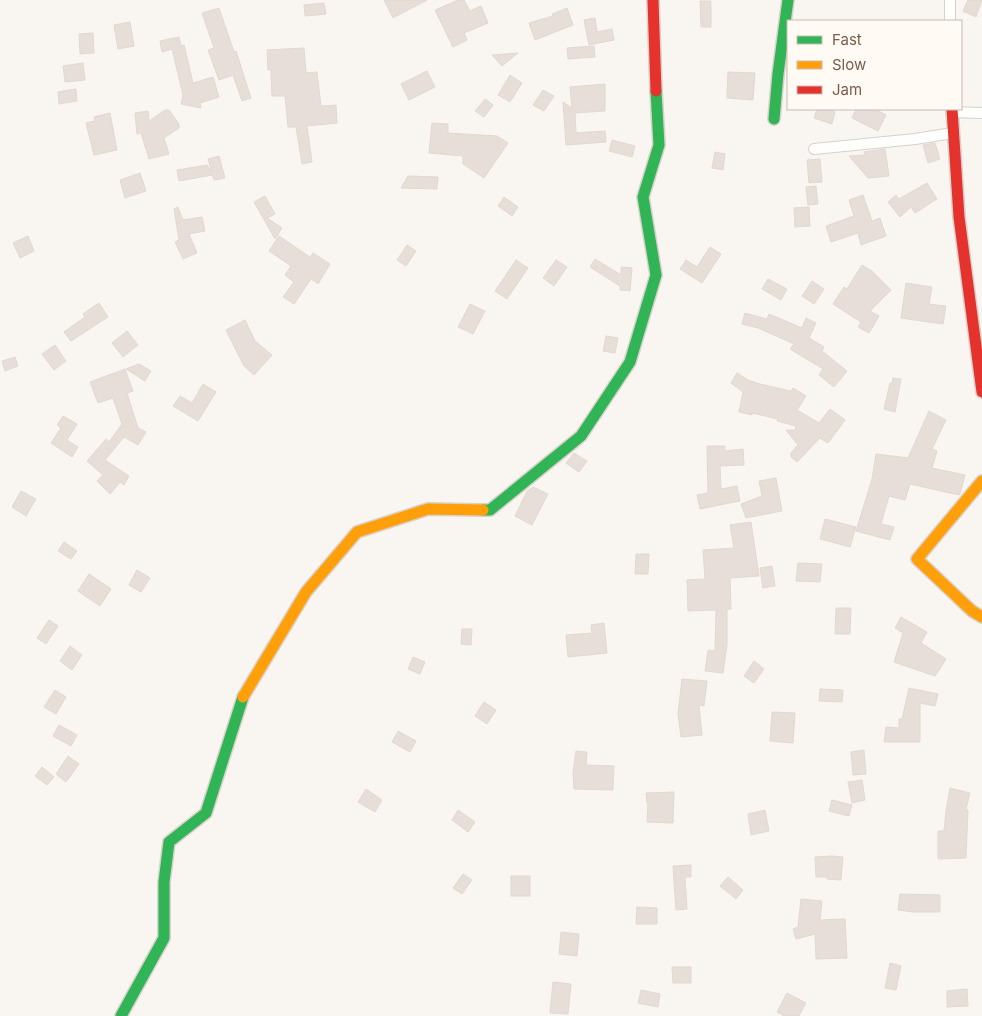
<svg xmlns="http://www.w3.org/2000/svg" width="982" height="1016" viewBox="0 0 982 1016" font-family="Inter,sans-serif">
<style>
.building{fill:#e6ded7;stroke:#e2d8d2}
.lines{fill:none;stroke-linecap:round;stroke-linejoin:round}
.street-casing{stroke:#d7d1cb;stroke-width:12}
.fast-casing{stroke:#d9d2cb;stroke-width:14}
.slow-casing{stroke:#d9d2cb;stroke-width:14}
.jam-casing{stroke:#d9d2cb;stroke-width:14}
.street{stroke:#fefefd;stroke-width:10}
.fast{stroke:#30b455;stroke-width:11}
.slow{stroke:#ff9f0a;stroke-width:11}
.jam{stroke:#e5322d;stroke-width:11}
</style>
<rect width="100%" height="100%" fill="#f9f5f0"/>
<!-- building -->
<g class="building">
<polygon points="384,0 427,0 393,18"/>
<polygon points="458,0 464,0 470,11 481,6 488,23 464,33 467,40 453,47 435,10"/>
<polygon points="968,0 982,0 976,17 963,11"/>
<polygon points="700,1 711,1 711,27 701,27"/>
<polygon points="324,3 326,14 305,16 304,5"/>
<polygon points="219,8 234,52 236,51 251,98 242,101 233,75 219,80 208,50 214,48 202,13"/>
<polygon points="567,8 573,25 535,40 529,23 553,16 552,14"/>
<polygon points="595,18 597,32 612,29 614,40 589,45 584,20"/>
<polygon points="130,22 134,46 118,49 114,25"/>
<polygon points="93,33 94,53 80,54 79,34"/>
<polygon points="179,37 181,46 184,45 193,83 213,77 219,97 200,103 201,108 181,104 183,95 172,49 162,52 160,41"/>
<polygon points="594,46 595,57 568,59 567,48"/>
<polygon points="304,48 306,73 317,72 321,106 336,105 337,123 307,126 312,162 302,164 296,127 288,127 285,96 272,96 271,70 268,70 267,50"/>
<polygon points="518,53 502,66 492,55"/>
<polygon points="83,63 85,80 65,82 63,66"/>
<polygon points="427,71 435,87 409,100 401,84"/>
<polygon points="728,72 755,73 753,100 727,98"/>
<polygon points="510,75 522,83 510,102 498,95"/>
<polygon points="605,84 605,111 575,113 576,133 605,131 606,142 566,145 563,102 572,108 570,87"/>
<polygon points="76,89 77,101 59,104 58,92"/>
<polygon points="543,90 554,96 544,111 533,105"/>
<polygon points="485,99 493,105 484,117 475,111"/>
<polygon points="817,109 826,109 835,112 832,124 814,118"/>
<polygon points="856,109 875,109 886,115 878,131 852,118"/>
<polygon points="165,110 169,110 179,124 179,128 164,138 169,154 149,159 141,133 137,134 135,113 148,111 149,121"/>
<polygon points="110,113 117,150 94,155 86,123 95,121 94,117"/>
<polygon points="432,123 448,124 448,133 497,136 508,143 484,178 463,164 463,156 429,153"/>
<polygon points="612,140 635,146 632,157 609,151"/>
<polygon points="935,143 940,159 928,163 923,145"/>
<polygon points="885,149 889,176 868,178 849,156 865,155 864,152"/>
<polygon points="715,152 725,154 723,170 712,168"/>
<polygon points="219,156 225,178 214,180 212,175 179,181 177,170 207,165 212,172 208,159"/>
<polygon points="820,159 822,182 809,183 807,160"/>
<polygon points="140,173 146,191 125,198 120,180"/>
<polygon points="408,176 438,177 437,189 401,188"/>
<polygon points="927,183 937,199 915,213 911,207 900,217 888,202 896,195 899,199"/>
<polygon points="816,186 818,204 808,205 806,187"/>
<polygon points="863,195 872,221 880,218 886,236 861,245 858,233 831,242 826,226 854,216 849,200"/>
<polygon points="265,196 275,214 267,218 282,228 275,239 254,202"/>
<polygon points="504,197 518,207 512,216 498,206"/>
<polygon points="178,207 183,220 202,217 205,231 189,234 197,253 183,259 175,242 179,240 174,209"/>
<polygon points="809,207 810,226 795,227 794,208"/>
<polygon points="28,236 34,251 20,258 13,243"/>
<polygon points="279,236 310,257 313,253 330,264 318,284 311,279 294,304 283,297 294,282 285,275 291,266 269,251"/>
<polygon points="407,245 416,251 406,266 397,260"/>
<polygon points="710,247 721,254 702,283 680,269 686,260 697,267"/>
<polygon points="595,259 621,275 621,267 632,268 630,291 620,290 620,286 590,267"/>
<polygon points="516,260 528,268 507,299 495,291"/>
<polygon points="556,260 567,267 554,286 543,278"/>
<polygon points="862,265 872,271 891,290 870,311 879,316 869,333 858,327 861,322 833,304 844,287 847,289"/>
<polygon points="768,279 787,289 781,300 762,289"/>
<polygon points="812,281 824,289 814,304 802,296"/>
<polygon points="906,283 932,287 929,304 946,306 943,324 901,318"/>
<polygon points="99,303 108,317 71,341 64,332 85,317 83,314"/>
<polygon points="470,304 485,311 473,334 458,327"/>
<polygon points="745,313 767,319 769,314 802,328 806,318 816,323 809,338 824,347 822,351 847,371 834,387 819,375 823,369 790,349 794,344 758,328 742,324"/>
<polygon points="245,320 255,341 272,355 254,375 244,366 226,330"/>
<polygon points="127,331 138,345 123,357 112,343"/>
<polygon points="606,336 618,338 615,353 603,351"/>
<polygon points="55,345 66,361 54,370 42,354"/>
<polygon points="15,357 18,366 5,371 2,361"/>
<polygon points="139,364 151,371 145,381 126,369"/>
<polygon points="125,369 133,391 127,393 138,428 146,432 138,445 124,437 105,460 129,476 124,485 120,482 110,494 97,481 103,475 87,461 106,439 109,442 122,424 113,398 98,403 90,382"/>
<polygon points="737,373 748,380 760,384 791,391 793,388 806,396 797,410 819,423 830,409 845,420 828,443 820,438 797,462 791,457 791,453 798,445 786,430 795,430 796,426 777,421 778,419 752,413 752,415 739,412 743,392 731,383"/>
<polygon points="893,378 901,379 895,412 884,409 890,383 892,383"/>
<polygon points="203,384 216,392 198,421 173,406 180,396 192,403"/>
<polygon points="929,411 946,420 932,449 937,451 932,468 965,475 960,494 959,495 910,484 905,500 889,496 881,524 894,527 890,540 856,531 872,479 876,454 908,458"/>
<polygon points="63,416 77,424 67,440 78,447 72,457 51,443 61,428 57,425"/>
<polygon points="707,446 725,446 725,451 743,449 744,465 720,466 721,489 737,486 740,501 700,509 697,495 708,493"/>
<polygon points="574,453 587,461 579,472 566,463"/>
<polygon points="776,478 782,511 746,518 741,504 762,496 759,481"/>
<polygon points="533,487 548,494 532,525 515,516 527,491"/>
<polygon points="21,491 36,499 26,516 12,507"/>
<polygon points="825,519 856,527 850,547 820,539"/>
<polygon points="751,522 759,576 730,578 731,609 727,609 727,645 723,673 705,671 708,650 715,651 716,610 688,611 687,580 705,579 703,550 734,548 730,525"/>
<polygon points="64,542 77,551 71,559 58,551"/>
<polygon points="636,554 649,554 648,574 635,574"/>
<polygon points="798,563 822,564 820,582 796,581"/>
<polygon points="772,566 775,586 763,588 760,568"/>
<polygon points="137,570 150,578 141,592 129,585"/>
<polygon points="89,574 111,589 100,606 78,591"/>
<polygon points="836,608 851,608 850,634 835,634"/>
<polygon points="901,617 927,632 921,643 946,659 935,676 894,662 903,633 895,628"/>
<polygon points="49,620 58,626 46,644 37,638"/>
<polygon points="604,623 607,653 568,657 566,635 592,633 591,625"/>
<polygon points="462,629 472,629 471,645 461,644"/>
<polygon points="70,646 82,655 72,670 60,661"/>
<polygon points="413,657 425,662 420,674 408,669"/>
<polygon points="754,661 764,669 754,683 744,676"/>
<polygon points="682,679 707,681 704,706 699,705 702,735 681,737 678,714"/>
<polygon points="909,688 938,694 935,706 920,703 920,742 884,742 886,727 899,728 899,719 902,719"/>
<polygon points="820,689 843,690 842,702 819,701"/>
<polygon points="55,690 66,697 56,714 44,707"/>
<polygon points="484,702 496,710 487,724 475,716"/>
<polygon points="772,712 795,713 793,743 770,741"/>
<polygon points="59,725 77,735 71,746 53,736"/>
<polygon points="398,731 416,741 410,752 392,742"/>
<polygon points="864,750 866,774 853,775 851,752"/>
<polygon points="576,751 587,752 586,765 614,766 613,790 574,789 573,772"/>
<polygon points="68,756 79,764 66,782 56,774"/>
<polygon points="42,767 54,777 47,785 35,776"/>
<polygon points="862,780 865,800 852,803 848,782"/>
<polygon points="950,788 970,793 966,809 968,810 966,858 938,859 938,831 944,831 946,811"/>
<polygon points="366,789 382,800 375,812 358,802"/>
<polygon points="674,792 673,823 647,822 648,803 647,803 646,793"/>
<polygon points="832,800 852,805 849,816 829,811"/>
<polygon points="458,810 475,822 468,832 452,820"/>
<polygon points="765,810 769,831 751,835 748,814"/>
<polygon points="831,856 843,857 841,880 827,879 827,877 816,877 815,857"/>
<polygon points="691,865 691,877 685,877 687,909 676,910 673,866"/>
<polygon points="463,874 472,880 462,894 453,888"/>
<rect x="511" y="876" width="19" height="20"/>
<polygon points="728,877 743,890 736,899 720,886"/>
<polygon points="900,894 940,895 940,912 913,912 898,910"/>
<polygon points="801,899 822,901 820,920 845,919 847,958 816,959 815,934 796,939 793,929 798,927"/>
<polygon points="637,907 657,908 657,924 636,924"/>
<polygon points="561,932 579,934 577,956 559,954"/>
<polygon points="890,963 901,966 896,990 885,988"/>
<polygon points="672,967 691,967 691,983 673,983"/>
<polygon points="553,982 571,984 568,1014 550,1013"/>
<polygon points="967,989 968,1006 947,1007 947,991"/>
<polygon points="641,990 660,994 658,1007 638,1003"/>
<polygon points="787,993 806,1003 799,1016 784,1016 777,1012"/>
</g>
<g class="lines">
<defs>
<g id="street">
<polyline points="950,21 950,0"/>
<polyline points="952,112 982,113"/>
<polyline points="814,149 915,139 953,133"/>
</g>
<g id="fast">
<polyline points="774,119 778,74 788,0"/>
<polyline points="483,510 490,510 581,436 630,362 656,275 643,197 659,145 656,91"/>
<polyline points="121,1016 164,938 164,882 169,842 206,813 243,697"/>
</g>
<g id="slow">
<polyline points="982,481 917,559 972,611 982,617"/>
<polyline points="243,697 306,592 357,532 428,509 483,510"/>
</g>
<g id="jam">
<polyline points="653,0 656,91"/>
<polyline points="952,109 959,217 982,392"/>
</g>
</defs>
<!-- street casing -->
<use href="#street" class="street-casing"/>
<!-- fast casing -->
<use href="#fast" class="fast-casing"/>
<!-- slow casing -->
<use href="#slow" class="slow-casing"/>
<!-- jam casing -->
<use href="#jam" class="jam-casing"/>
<!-- street -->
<use href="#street" class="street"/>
<!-- fast -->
<use href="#fast" class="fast"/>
<!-- slow -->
<use href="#slow" class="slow"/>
<!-- jam -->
<use href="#jam" class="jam"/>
</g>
<!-- legend -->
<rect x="787" y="20" width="175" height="90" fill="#fffaf3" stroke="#cabbb1"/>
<rect x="797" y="36" width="25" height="8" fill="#30b455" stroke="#cabbb1"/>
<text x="832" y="45" font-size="15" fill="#7a5c4d">Fast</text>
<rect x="797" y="61" width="25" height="8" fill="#ff9f0a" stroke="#cabbb1"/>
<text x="832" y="70" font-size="15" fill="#7a5c4d">Slow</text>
<rect x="797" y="86" width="25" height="8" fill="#e5322d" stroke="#cabbb1"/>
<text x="832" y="95" font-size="15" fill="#7a5c4d">Jam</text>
</svg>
